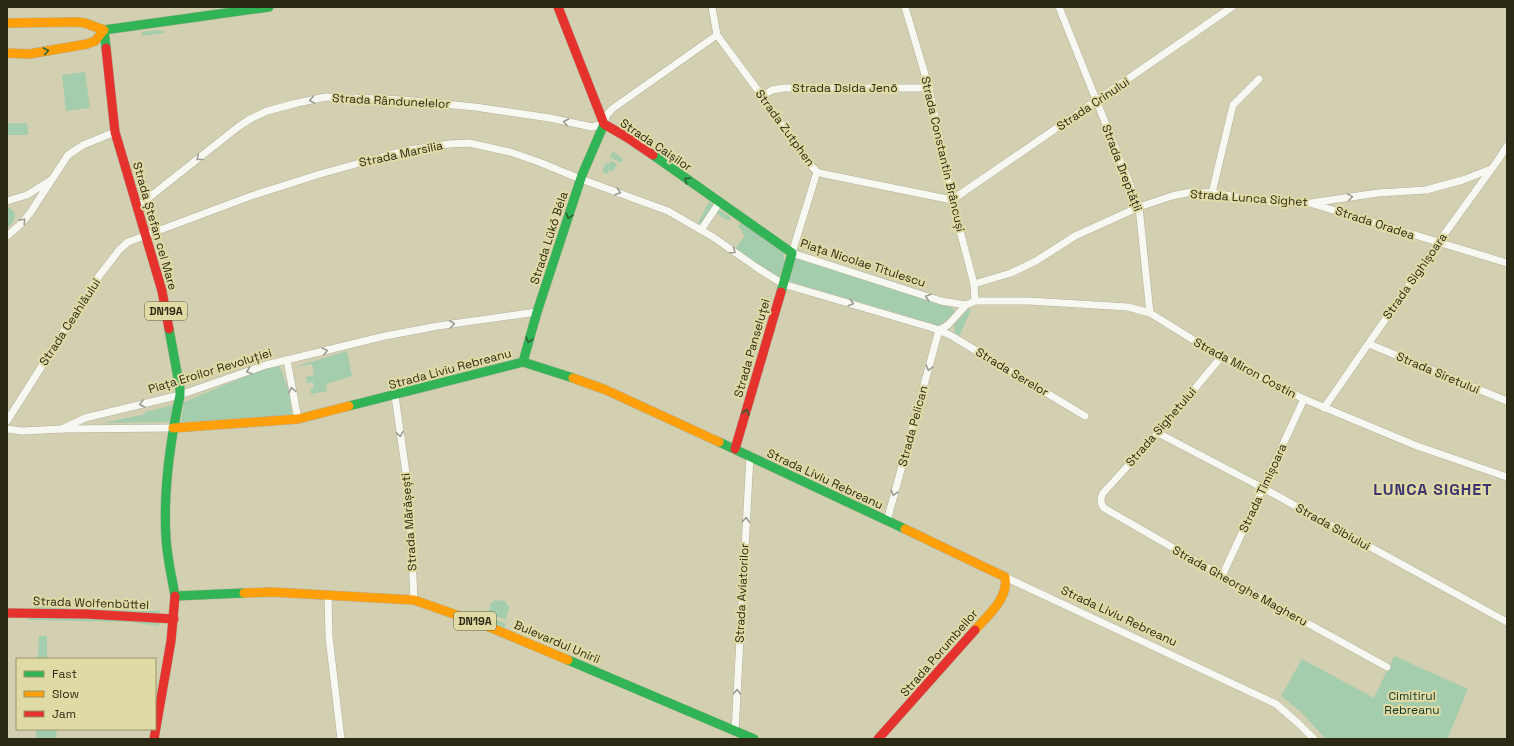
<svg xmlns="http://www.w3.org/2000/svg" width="1514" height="746" viewBox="0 0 1514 746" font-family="'Space Grotesk',sans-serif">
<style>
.green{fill:#a3cdac}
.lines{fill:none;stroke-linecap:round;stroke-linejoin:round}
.street-casing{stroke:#b2b099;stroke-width:8}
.fast-casing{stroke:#b2b099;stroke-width:10}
.slow-casing{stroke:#b2b099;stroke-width:10}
.jam-casing{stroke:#b2b099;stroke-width:10}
.street{stroke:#f8f8f3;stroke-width:7}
.fast{stroke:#30b455;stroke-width:9}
.slow{stroke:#ff9f0a;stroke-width:9}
.jam{stroke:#e5322d;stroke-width:9}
.oneway{stroke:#2d612e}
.oneway2{stroke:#9c9b8f}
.labels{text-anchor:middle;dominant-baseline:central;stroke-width:4;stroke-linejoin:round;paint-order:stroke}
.shield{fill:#e0dba5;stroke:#615e40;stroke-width:1}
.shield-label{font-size:11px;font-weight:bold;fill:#2b2914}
.street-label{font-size:12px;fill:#2b2914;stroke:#e0dba5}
.park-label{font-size:12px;fill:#0f3626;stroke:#e0dba5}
.district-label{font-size:16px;font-weight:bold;letter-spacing:1px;fill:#3b3672;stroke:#e0dba5}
</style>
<rect width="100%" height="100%" fill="#d3d0b2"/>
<!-- green -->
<g class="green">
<polygon points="157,30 163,31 164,33 142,36 142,32"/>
<polygon points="85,72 90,108 66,111 62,75"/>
<polygon points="7,123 27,123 28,135 7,135"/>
<polygon points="613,151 623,159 621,163 610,157"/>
<polygon points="611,161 617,164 613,171 609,170 607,174 602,172 606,163 609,164"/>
<polygon points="709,201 714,206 701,224 698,223"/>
<path d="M7,207C20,213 15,221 7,228Z"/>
<polygon points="718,209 730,217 730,220 726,220 716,213"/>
<polygon points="740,223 780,246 784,256 784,264 779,278 735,249 745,235 742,233 743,231 738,227"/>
<polygon points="794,258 950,307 954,309 955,313 940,326 788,281"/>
<polygon points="968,309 971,310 960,335 955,334 954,325"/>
<polygon points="347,351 352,376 326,384 327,391 311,394 310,389 314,388 313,382 307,383 306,377 314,375 312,364 294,367"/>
<polygon points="275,364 280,367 289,391 292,415 275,417 181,422 184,402"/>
<polygon points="174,405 172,422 103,423 145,414 145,412"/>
<polygon points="495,600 505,601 509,607 506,620 488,613 491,603"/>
<polygon points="34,606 74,609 160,611 160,614 33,610"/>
<polygon points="27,616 159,622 159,626 130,622 27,620"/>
<polygon points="488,616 506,624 505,628 488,620"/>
<polygon points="39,636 47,636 47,658 75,659 38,659"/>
<polygon points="1394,656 1468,689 1447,739 1326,739 1301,712 1281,696 1302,659 1374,698"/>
<polygon points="36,729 57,729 56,739 36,739"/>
</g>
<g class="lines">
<defs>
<g id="street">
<polyline points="712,7 717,35 762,96 808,162 817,172 824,174 952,200"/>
<polyline points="905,7 929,88 952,200 974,284 975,301"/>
<polyline points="1059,7 1139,207 1150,313"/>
<polyline points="762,96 772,90 784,88 929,88"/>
<polyline points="817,172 792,253 941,301 966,305"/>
<polyline points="1212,193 1233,105 1259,79"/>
<polyline points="952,200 1232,7"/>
<polyline points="7,201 27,195 51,180"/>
<polyline points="1313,204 1507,263"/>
<polyline points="137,207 238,127 250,119 267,111 297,103 326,97 403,100 475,107 550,118 592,127 604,124 606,116 612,109 717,35"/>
<polyline points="701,230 719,203"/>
<polyline points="7,236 22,223 30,213 68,155 83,145 115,132"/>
<polyline points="974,284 1011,273 1036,261 1075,236 1139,207 1172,196 1191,192 1212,193 1271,202 1311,203 1378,193 1426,190 1463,180 1491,169"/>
<polyline points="939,330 948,325 966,305 975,301 1029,301 1128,307 1150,313 1221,357 1304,399 1417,446 1507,477"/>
<polyline points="1369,344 1507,401"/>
<path d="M1221,357L1158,433L1103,493C1100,499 1100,503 1104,508L1222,576L1387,667"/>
<polyline points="287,360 298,419"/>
<polyline points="395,396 409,494 414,600"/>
<polyline points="1324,408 1438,243 1498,160 1507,146"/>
<polyline points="7,421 99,276 120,249 128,242 251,196 320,174 403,151 449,144 469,143 510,152 539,162 578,178 668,211 713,237 756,267 783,284 933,328 950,335 1085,416"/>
<polyline points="7,429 22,431 62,429 173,428"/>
<polyline points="62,429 85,418 180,395 266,365 385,336 438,326 537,312"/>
<polyline points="1158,433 1263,488 1507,622"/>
<polyline points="887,521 939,330"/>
<polyline points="1222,576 1304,399"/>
<polyline points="1005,577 1276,704 1298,723 1314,739"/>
<polyline points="328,595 329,637 341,739"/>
<polyline points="735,731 750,456"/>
</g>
<g id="fast">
<polyline points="106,48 104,30 269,7"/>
<polyline points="653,155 792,253 781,292"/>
<path d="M169,329L180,389V395C170,442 163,491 166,538C167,558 172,577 175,596L244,593"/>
<polyline points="523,362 537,312 582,175 604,124"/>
<polyline points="349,406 523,362 573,378"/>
<polyline points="719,442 905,529"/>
<polyline points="568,660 754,739"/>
</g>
<g id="slow">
<polyline points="7,23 77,22 85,23 104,30 95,41 87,44 29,54 7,53"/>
<polyline points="573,378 606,390 719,442"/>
<polyline points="173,428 298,419 349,406"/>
<path d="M905,529L1005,577C1009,598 988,615 975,630"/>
<polyline points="244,593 271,592 414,600 482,624 568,660"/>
</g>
<g id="jam">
<polyline points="558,7 604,124 628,138 653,155"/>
<polyline points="106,48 115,132 162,291 169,329"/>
<polyline points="735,449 781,292"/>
<polyline points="7,613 86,614 174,619"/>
<polyline points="154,739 171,641 175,596"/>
<polyline points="878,739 975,630"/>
</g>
</defs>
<!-- street casing -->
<use href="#street" class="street-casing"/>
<!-- fast casing -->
<use href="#fast" class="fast-casing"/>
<!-- slow casing -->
<use href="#slow" class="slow-casing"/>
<!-- jam casing -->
<use href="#jam" class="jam-casing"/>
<!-- street -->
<use href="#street" class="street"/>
<!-- fast -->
<use href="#fast" class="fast"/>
<!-- slow -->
<use href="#slow" class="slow"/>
<!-- jam -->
<use href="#jam" class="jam"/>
</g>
<!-- one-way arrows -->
<defs><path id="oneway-chevron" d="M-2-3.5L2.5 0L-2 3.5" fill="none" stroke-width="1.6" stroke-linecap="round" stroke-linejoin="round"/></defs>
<g class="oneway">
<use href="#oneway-chevron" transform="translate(46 51) rotate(-11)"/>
<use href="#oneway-chevron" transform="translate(687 180) rotate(-145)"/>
<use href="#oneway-chevron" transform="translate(569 216) rotate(108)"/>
<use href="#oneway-chevron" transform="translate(529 340) rotate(107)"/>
<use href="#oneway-chevron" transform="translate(746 412) rotate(-74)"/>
</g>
<g class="oneway2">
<use href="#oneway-chevron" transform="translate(312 100) rotate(170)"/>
<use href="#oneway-chevron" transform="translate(566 122) rotate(-168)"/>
<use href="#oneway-chevron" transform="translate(199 158) rotate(141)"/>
<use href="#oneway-chevron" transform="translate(618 192) rotate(18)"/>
<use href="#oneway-chevron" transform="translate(1350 197) rotate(-9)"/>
<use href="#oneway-chevron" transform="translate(23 221) rotate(-47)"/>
<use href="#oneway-chevron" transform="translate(733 251) rotate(35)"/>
<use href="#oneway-chevron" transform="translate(928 297) rotate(-162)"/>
<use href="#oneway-chevron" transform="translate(851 303) rotate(16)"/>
<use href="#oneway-chevron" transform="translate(452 324) rotate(-8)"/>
<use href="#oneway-chevron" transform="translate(325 351) rotate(-13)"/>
<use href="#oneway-chevron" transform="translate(929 368) rotate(105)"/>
<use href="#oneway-chevron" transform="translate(249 371) rotate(161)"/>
<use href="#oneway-chevron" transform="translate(292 390) rotate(-101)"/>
<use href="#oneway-chevron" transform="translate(142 404) rotate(166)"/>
<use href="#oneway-chevron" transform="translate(400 434) rotate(81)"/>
<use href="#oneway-chevron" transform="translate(894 493) rotate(105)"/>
<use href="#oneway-chevron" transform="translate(746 520) rotate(-87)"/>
<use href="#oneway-chevron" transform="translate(737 692) rotate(-87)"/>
</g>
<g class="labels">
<!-- shield labels -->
<g class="shield">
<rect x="145" y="302" width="42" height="18" rx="3"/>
<rect x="454" y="612" width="42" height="18" rx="3"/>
</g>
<g class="shield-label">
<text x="166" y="311">DN19A</text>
<text x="475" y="621">DN19A</text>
</g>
<!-- street labels -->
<g class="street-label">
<text x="845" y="88">Strada Dsida Jenő</text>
<text transform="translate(391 101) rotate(3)">Strada Rândunelelor</text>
<text transform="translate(1093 104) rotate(-34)">Strada Crinului</text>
<text transform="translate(785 128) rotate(54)">Strada Zutphen</text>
<text transform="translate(656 145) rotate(34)">Strada Caișilor</text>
<text transform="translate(401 154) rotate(-12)">Strada Marsilia</text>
<text transform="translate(943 154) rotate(77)">Strada Constantin Brâncuși</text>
<text transform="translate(1122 168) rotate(69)">Strada Dreptății</text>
<text transform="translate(1249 198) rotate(4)">Strada Lunca Sighet</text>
<text transform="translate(1375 223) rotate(18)">Strada Oradea</text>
<text transform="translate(155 226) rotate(74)">Strada Ștefan cel Mare</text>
<text transform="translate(549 238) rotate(-72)">Strada Lükő Béla</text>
<text transform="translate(863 263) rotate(18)">Piața Nicolae Titulescu</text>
<text transform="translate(1415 276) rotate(-55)">Strada Sighișoara</text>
<text transform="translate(70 322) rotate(-57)">Strada Ceahlăului</text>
<text transform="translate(752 348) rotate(-74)">Strada Panseluței</text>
<text transform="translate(1245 368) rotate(28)">Strada Miron Costin</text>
<text transform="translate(450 369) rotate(-15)">Strada Liviu Rebreanu</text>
<text transform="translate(210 371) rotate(-17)">Piața Eroilor Revoluției</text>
<text transform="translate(1012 372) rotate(31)">Strada Serelor</text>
<text transform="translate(1438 373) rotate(23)">Strada Siretului</text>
<text transform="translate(913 426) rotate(-75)">Strada Pelican</text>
<text transform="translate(1161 427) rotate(-49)">Strada Sighetului</text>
<text transform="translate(825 479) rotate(25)">Strada Liviu Rebreanu</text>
<text transform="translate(1263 488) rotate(-65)">Strada Timișoara</text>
<text transform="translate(409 522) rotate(-94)">Strada Mărășești</text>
<text transform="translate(1333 527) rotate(29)">Strada Sibiului</text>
<text transform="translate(1240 586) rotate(29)">Strada Gheorghe Magheru</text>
<text transform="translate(742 593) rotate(-87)">Strada Aviatorilor</text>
<text transform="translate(91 603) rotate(2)">Strada Wolfenbüttel</text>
<text transform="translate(1119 616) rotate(25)">Strada Liviu Rebreanu</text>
<text transform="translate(557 642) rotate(23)">Bulevardul Unirii</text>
<text transform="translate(939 653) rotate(-49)">Strada Porumbeilor</text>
</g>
<!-- park labels -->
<g class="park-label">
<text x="1412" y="696">Cimitirul<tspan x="1412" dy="14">Rebreanu</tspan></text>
</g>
<!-- district labels -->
<g class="district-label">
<text x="1433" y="489">LUNCA SIGHET</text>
</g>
</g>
<!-- border -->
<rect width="1514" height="746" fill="none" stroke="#2b2914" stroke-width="16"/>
<!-- legend -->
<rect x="16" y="658" width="140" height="72" fill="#e0dba5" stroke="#98946b"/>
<rect x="24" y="671" width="20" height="6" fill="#30b455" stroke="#98946b"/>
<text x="52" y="678" font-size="12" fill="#2b2914">Fast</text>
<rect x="24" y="691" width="20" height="6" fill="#ff9f0a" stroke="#98946b"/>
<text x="52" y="698" font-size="12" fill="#2b2914">Slow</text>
<rect x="24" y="711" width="20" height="6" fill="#e5322d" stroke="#98946b"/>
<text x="52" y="718" font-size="12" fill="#2b2914">Jam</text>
</svg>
